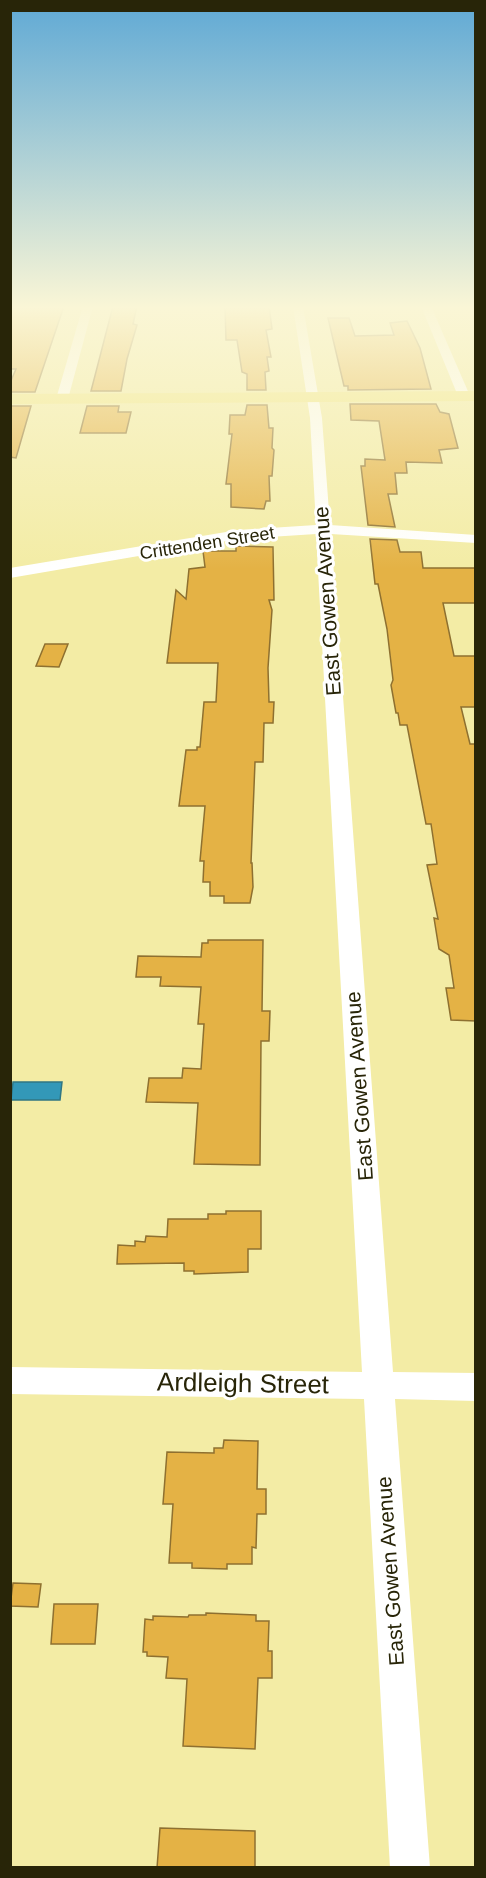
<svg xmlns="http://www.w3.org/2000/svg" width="486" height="1878" viewBox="0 0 486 1878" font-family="Helvetica,sans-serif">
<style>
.water{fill:#3398b8;stroke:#307683;stroke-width:1.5}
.building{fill:#e4b245;stroke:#8e7030;stroke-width:1.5}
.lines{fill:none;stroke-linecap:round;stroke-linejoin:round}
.street{fill:#fff;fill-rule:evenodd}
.primary{fill:#f1e681;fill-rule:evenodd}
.labels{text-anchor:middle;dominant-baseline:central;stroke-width:6;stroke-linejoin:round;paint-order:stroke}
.far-street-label{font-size:18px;fill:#282508;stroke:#fff}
.street-label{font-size:21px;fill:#282508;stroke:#fff}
.near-street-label{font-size:26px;fill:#282508;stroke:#fff}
</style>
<rect width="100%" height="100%" fill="#f3eca5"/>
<!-- water -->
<polygon class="water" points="13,1082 62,1082 60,1100 11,1100"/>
<!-- building -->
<g class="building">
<polygon points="10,306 64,306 35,392 10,392 10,383 16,369 10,369"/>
<polygon points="113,306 137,306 133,324 137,325 127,359 121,391 91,391"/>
<polygon points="225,306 269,306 272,329 266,330 271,357 267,357 269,371 265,372 266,390 247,390 247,374 242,372 237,340 226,340"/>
<polygon points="328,318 349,318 355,336 394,335 390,323 407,321 420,348 431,389 348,390 348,386 344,386"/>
<polygon points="350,404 436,404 440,412 449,414 458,448 439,450 442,463 406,462 407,473 395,473 397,494 388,494 395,527 368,525 361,466 365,466 365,459 385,460 379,421 351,420"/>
<polygon points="247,405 267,405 269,428 273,428 272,448 274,450 272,476 269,476 270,501 266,501 264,509 231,507 231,484 226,484 232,434 229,434 230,415 245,415"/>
<polygon points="10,406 31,406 16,458 10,457"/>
<polygon points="87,406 119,406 118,412 131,412 126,433 80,433"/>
<polygon points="370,539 397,540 400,552 421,552 423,568 476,568 476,603 443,603 454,656 476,656 476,707 461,707 470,744 476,744 476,1021 451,1020 446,988 454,988 449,955 439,949 434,918 438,919 427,865 437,864 431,824 426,824 407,725 400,725 398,713 396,713 391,685 393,680 387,629 378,584 375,584"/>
<polygon points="236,546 273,547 274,600 269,600 272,610 268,668 269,702 274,702 273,723 264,723 263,762 255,762 251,863 252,863 253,887 250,903 224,903 224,896 210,896 210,882 203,882 204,861 200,861 205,806 179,806 186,750 197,750 197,747 200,747 204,702 216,702 218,663 167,663 176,590 186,599 189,569 205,567 203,551 236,551"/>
<polygon points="45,644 68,644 59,667 36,666"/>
<polygon points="208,940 263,940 262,1011 270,1011 269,1041 261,1041 260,1165 194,1164 198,1103 146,1102 149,1078 182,1078 183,1068 201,1069 204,1024 198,1024 201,987 160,986 161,977 136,977 138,956 201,957 202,943 208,943"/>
<polygon points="226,1211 261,1211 261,1249 248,1249 248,1272 194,1274 194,1271 184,1271 184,1263 117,1264 118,1245 135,1246 135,1241 145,1242 146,1236 167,1237 168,1219 208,1219 208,1214 226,1214"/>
<polygon points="224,1440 258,1441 257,1489 266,1489 266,1514 257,1514 256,1548 252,1547 252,1564 227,1564 227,1569 192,1568 192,1563 169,1563 173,1504 163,1504 167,1452 214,1453 214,1448 223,1448"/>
<polygon points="13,1583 41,1584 38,1607 10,1606"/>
<polygon points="54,1604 98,1604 95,1644 51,1644"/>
<polygon points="206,1613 256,1615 256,1621 269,1621 268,1651 272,1651 272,1678 258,1678 255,1749 183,1746 187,1679 166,1678 168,1657 147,1656 147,1652 143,1652 145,1619 153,1620 153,1616 188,1617 189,1615 206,1615"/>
<polygon points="160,1828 255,1831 255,1868 157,1868"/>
</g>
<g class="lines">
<!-- street -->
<g class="street">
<polygon points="83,306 93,306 68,399 62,403 56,399"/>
<polygon points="293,306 303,306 322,418 330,525 476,535 476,543 331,534 393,1372 476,1373 476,1401 395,1399 430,1868 390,1868 364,1399 10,1394 10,1367 362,1372 316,534 238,539 10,578 10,568 238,530 316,525 310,418"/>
<polygon points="421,306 431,306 470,396 468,399 460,399 458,396"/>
</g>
<!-- primary -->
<polygon class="primary" points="476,391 476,401 10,404 10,394"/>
</g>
<!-- sky -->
<linearGradient id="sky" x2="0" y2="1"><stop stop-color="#5fa9d5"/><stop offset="0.54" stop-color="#faf6d6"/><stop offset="1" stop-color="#faf6d6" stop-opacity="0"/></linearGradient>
<rect width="486" height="569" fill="url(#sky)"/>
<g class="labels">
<!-- far-street labels -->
<g class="far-street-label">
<text transform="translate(207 543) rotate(-9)">Crittenden Street</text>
</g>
<!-- street labels -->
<g class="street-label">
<text transform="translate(327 601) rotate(-94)">East Gowen Avenue</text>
<text transform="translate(359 1086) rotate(-94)">East Gowen Avenue</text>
<text transform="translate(390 1571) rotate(-94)">East Gowen Avenue</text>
</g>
<!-- near-street labels -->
<g class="near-street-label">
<text transform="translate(243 1383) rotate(1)">Ardleigh Street</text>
</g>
</g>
<!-- border -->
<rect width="486" height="1878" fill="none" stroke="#282508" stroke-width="24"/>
</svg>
